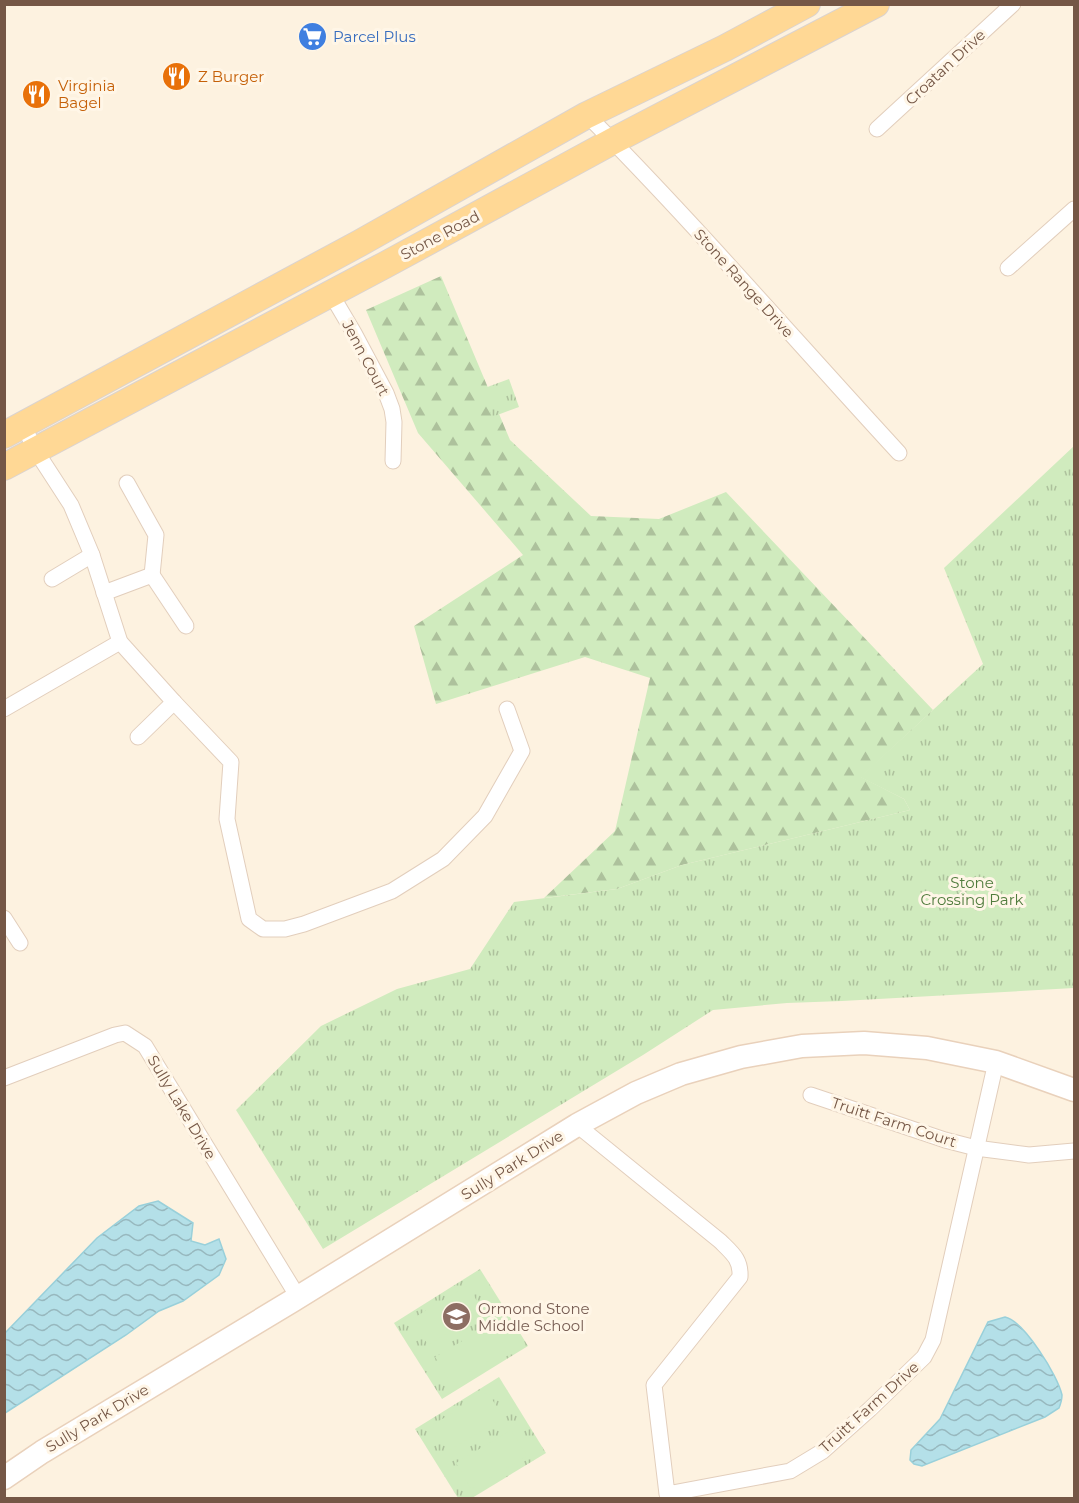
<svg xmlns="http://www.w3.org/2000/svg" width="1079" height="1503" viewBox="0 0 1079 1503" font-family="Montserrat,sans-serif">
<style>
.forest{fill:url(#forest-firs)}
.park{fill:url(#park-tufts)}
.pitch{fill:#d0ebbe}
.water{fill:url(#water-waves);stroke:#99d0da;stroke-width:1.5}
.lines{fill:none;stroke-linecap:round;stroke-linejoin:round}
.street-casing{stroke:#e2cebc;stroke-width:17}
.secondary-casing{stroke:#e9d1bb;stroke-width:25}
.primary-casing{stroke:#dbd3cf;stroke-width:28}
.street{stroke:#fff;stroke-width:15}
.secondary{stroke:#fff;stroke-width:22}
.primary{stroke:#ffd895;stroke-width:26}
.labels{text-anchor:middle;dominant-baseline:central;stroke-width:6;stroke-linejoin:round;paint-order:stroke}
.shop-label{font-size:15px;fill:#366cbe;stroke:#fff6e7;text-anchor:start}
.street-label{font-size:15px;fill:#755746;stroke:#fff6e7}
.food-label{font-size:15px;fill:#c56008;stroke:#fff6e7;text-anchor:start}
.park-label{font-size:15px;fill:#507c3d;stroke:#fff6e7}
.education-label{font-size:15px;fill:#785e54;stroke:#fff6e7;text-anchor:start}
</style>
<defs>
<pattern id="forest-firs" width="22" height="20" patternUnits="userSpaceOnUse" patternTransform="scale(1.5)"><rect width="22" height="20" fill="#d0ebbe"/><path d="M5 1l3.5 6h-7zM16 11l3.5 6h-7z" fill="#adc19c"/></pattern>
<pattern id="park-tufts" width="24" height="20" patternUnits="userSpaceOnUse" patternTransform="scale(1.5)"><rect width="24" height="20" fill="#d0ebbe"/><path d="M3 7l-1-3M5 7V3M7 7l1-3M15 17l-1-3M17 17v-4M19 17l1-3" fill="none" stroke="#adc19c"/></pattern>
<pattern id="water-waves" width="16" height="10" patternUnits="userSpaceOnUse" patternTransform="scale(1.5)"><rect width="16" height="10" fill="#b4e0e8"/><path d="M0 5q4-4 8 0t8 0" fill="none" stroke="#97b8be"/></pattern>
</defs>
<rect width="100%" height="100%" fill="#fdf2e0"/>
<!-- forest -->
<polygon class="forest" points="441,276 510,440 591,516 659,519 726,492 933,710 861,777 904,799 910,810 682,865 617,889 544,898 615,831 650,678 585,657 436,704 414,626 523,555 418,433 366,310"/>
<!-- park -->
<g class="park">
<polygon points="509,379 519,407 492,417 482,389"/>
<polygon points="1074,446 1074,988 842,1001 787,1003 713,1010 643,1055 323,1249 236,1110 321,1026 397,989 470,969 514,902 617,889 682,865 910,810 904,799 860,777 983,664 944,568"/>
<polygon points="480,1269 528,1346 442,1399 394,1323"/>
<polygon points="499,1377 546,1453 472,1498 458,1498 415,1429"/>
</g>
<!-- pitch -->
<g class="pitch">
<polygon points="468,1285 483,1312 428,1345 412,1319"/>
<polygon points="491,1324 507,1350 451,1383 435,1357"/>
<polygon points="488,1392 503,1418 448,1451 432,1425"/>
<polygon points="511,1430 527,1456 471,1489 456,1463"/>
</g>
<!-- water -->
<g class="water">
<polygon points="158,1201 193,1223 191,1241 205,1245 219,1239 226,1259 219,1275 183,1301 159,1311 126,1335 5,1413 5,1333 97,1238 139,1206"/>
<path d="M1005,1317C1024,1321 1058,1376 1062,1395C1062,1400 1061,1403 1059,1408L1045,1417L922,1466L914,1464L910,1460L911,1450L940,1419L988,1322Z"/>
</g>
<g class="lines">
<defs>
<g id="street">
<path d="M587,115C695,224 795,340 899,453"/>
<polyline points="877,129 1013,4"/>
<polyline points="1008,268 1074,209"/>
<polyline points="331,294 354,333 386,393 392,409 394,422 393,461"/>
<polyline points="23,425 36,451 71,505 92,555 120,642 174,702 231,762 227,819 249,919 263,929 285,929 304,924 392,891 443,859 485,816 522,751 507,709"/>
<polyline points="152,575 186,626"/>
<polyline points="52,579 92,555"/>
<polyline points="104,593 152,575 156,535 127,483"/>
<polyline points="4,709 120,642"/>
<polyline points="138,737 174,702"/>
<polyline points="4,918 20,943"/>
<polyline points="4,1078 115,1035 125,1033 145,1046 298,1297"/>
<polyline points="811,1095 945,1140 976,1148 1029,1155 1074,1151"/>
<path d="M577,1125L720,1241C732,1253 741,1259 740,1277L654,1385L667,1494L790,1471L823,1451L870,1409L924,1357L933,1340L996,1062"/>
</g>
<polyline id="secondary" points="4,1478 42,1452 292,1301 577,1125 636,1093 681,1074 741,1057 802,1046 864,1043 927,1048 996,1062 1074,1090"/>
<g id="primary">
<polyline points="4,435 360,243 587,115 725,48 807,4"/>
<polyline points="4,467 385,265 613,141 876,4"/>
</g>
</defs>
<!-- street casing -->
<use href="#street" class="street-casing"/>
<!-- secondary casing -->
<use href="#secondary" class="secondary-casing"/>
<!-- primary casing -->
<use href="#primary" class="primary-casing"/>
<!-- street -->
<use href="#street" class="street"/>
<!-- secondary -->
<use href="#secondary" class="secondary"/>
<!-- primary -->
<use href="#primary" class="primary"/>
</g>
<!-- icons -->
<defs>
<symbol id="supermarket-disc" viewBox="-11 -11 22 22"><circle r="9.5" fill="#3f7fe0" stroke="#fff6e7"/><path d="M-6-5.5h2.5l.6 2H6L4.5 2H-2.5L-4.4-4H-6ZM-1.5 3.2a1.3 1.3 0 1 0 .1 0ZM3 3.2a1.3 1.3 0 1 0 .1 0Z" fill="#fff"/></symbol>
<symbol id="restaurant-disc" viewBox="-11 -11 22 22"><circle r="9.5" fill="#e8710a" stroke="#fff6e7"/><path d="M-5-6h1v4h1v-4h1v4h1v-4h1v5L-1.5 .5V6h-2V.5L-5-1ZM5-6V6H3V1.5H1.5Q1.5-4 5-6Z" fill="#fff"/></symbol>
<symbol id="school-disc" viewBox="-11 -11 22 22"><circle r="9.5" fill="#8d6e63" stroke="#fff6e7"/><path d="M0-5L7-2L0 1L-7-2ZM-4 1L0 2.5L4 1V4Q0 6-4 4Z" fill="#fff"/></symbol>
</defs>
<g fill-rule="evenodd">
<use href="#supermarket-disc" x="296" y="20" width="33" height="33"/>
<use href="#restaurant-disc" x="160" y="60" width="33" height="33"/>
<use href="#restaurant-disc" x="20" y="78" width="33" height="33"/>
<use href="#school-disc" x="440" y="1300" width="33" height="33"/>
</g>
<g class="labels">
<!-- shop labels -->
<g class="shop-label">
<text x="333" y="36">Parcel Plus</text>
</g>
<!-- street labels -->
<g class="street-label">
<text transform="translate(945 67) rotate(-43)">Croatan Drive</text>
<text transform="translate(440 235) rotate(-28)">Stone Road</text>
<text transform="translate(744 283) rotate(48)">Stone Range Drive</text>
<text transform="translate(366 358) rotate(62)">Jenn Court</text>
<text transform="translate(182 1107) rotate(59)">Sully Lake Drive</text>
<text transform="translate(894 1122) rotate(18)">Truitt Farm Court</text>
<text transform="translate(512 1165) rotate(-32)">Sully Park Drive</text>
<text transform="translate(869 1407) rotate(-42)">Truitt Farm Drive</text>
<text transform="translate(97 1418) rotate(-31)">Sully Park Drive</text>
</g>
<!-- food labels -->
<g class="food-label">
<text x="198" y="76">Z Burger</text>
<text x="58" y="85">Virginia<tspan x="58" dy="17">Bagel</tspan></text>
</g>
<!-- park labels -->
<g class="park-label">
<text x="972" y="882">Stone<tspan x="972" dy="17">Crossing Park</tspan></text>
</g>
<!-- education labels -->
<g class="education-label">
<text x="478" y="1308">Ormond Stone<tspan x="478" dy="17">Middle School</tspan></text>
</g>
</g>
<!-- border -->
<rect width="1079" height="1503" fill="none" stroke="#755746" stroke-width="12"/>
</svg>
